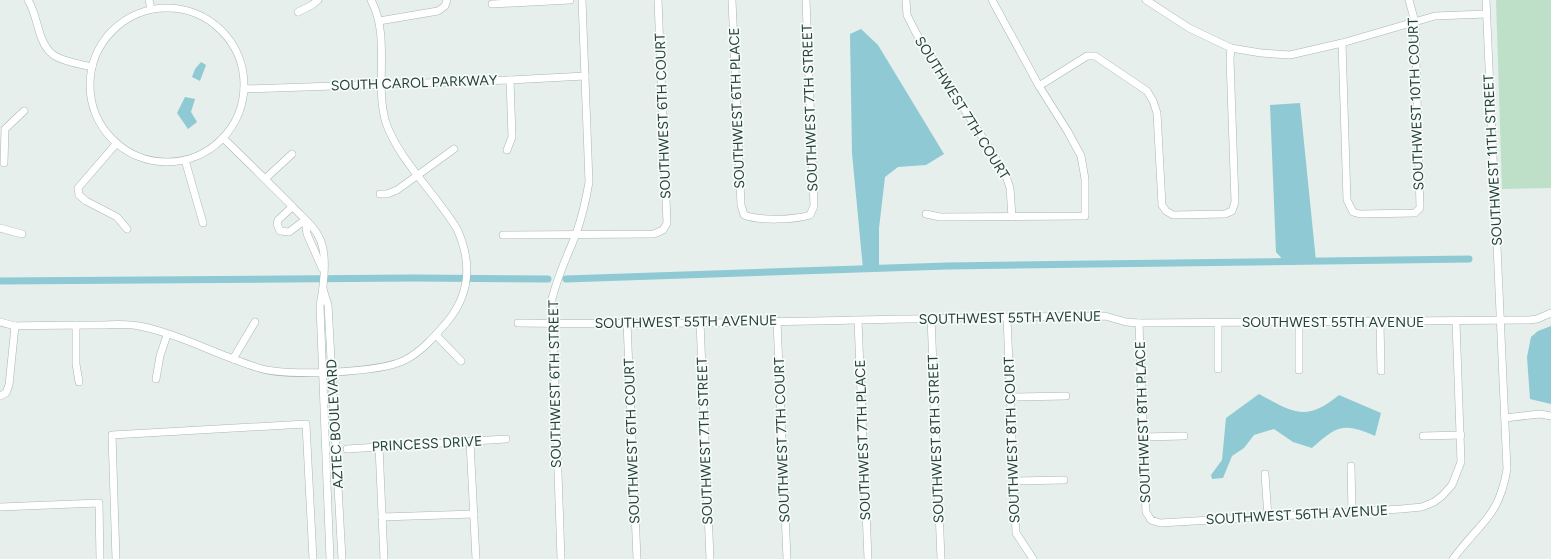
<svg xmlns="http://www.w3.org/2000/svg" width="1551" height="559" viewBox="0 0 1551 559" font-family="Figtree,sans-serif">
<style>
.green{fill:#bfe0c8}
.water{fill:#8ec9d4}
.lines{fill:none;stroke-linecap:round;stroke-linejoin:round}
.canal{stroke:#8ec9d4;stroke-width:7}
.minor-casing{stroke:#a8b8b2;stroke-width:8}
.minor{stroke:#fff;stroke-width:7}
.labels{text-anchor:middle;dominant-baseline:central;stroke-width:3.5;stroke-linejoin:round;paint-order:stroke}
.street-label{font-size:14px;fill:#24423a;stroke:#f7fbf9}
</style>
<rect width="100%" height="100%" fill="#e6efeb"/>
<!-- green -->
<polygon class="green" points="1496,0 1551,0 1551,188 1502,189"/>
<!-- water -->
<g class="water">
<polygon points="861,29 878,45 944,154 926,165 898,167 885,177 879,228 879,269 863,269 852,153 850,34"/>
<polygon points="201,62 206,65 200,81 192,77 195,69"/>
<polygon points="185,97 195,99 191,112 197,122 188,129 177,113"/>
<polygon points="1300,103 1316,261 1285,262 1276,252 1270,105"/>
<polygon points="1551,326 1551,404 1530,399 1527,357 1531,337 1538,331"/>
<path d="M1259,394C1294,413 1306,422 1339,395L1381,413L1375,436C1343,422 1337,426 1312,448L1293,442L1274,429L1254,435L1244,448L1232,456L1223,478L1212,479L1211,475L1222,460L1226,418Z"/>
</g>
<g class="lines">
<!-- canal -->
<g class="canal">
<polyline points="566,279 947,266 1469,259"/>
<polyline points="0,281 413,278 548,279"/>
</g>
<defs>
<g id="minor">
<path d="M28,0C39,17 37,45 55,56C65,62 80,64 92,67"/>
<polyline points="149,0 151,9"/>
<path d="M732,0L741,205L744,215C759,221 795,220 810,215L814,206L806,0"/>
<polyline points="906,0 907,15 916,33 1005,173 1010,188 1012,217"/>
<polyline points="1146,0 1189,28 1231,48 1261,53 1290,55 1342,43 1435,16 1486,14"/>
<polyline points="492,4 570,0"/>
<circle cx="167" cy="85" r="77"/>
<polyline points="298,12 312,5 318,0"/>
<polyline points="379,21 438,11 445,6 447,0"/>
<polyline points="1342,43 1347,200 1353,212 1360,214 1415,213 1420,208 1415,22 1409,0"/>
<polyline points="1039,86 1087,56 1095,56 1147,91 1153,101 1157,113 1162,205 1166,211 1173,215 1225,214 1232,211 1235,202 1230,59 1231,48"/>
<polyline points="244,89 510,80 585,76"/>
<path d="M223,138C247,161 270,184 293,207C304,219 318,229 322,245C327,260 323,291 320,306L330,559"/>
<polyline points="116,144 78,188 79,195 86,201 117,217 127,229"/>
<polyline points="507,150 512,137 510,80"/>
<polyline points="185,160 203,223"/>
<polyline points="4,163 5,129 24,111"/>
<polyline points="266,178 292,154"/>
<polyline points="380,194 387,194 397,190 454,149"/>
<polyline points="292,207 278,220 277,224 280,231 289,232 305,220"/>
<polyline points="926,214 940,217 1085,216 1085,179 1081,156 1068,132 1039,86 992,0"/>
<polyline points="305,220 307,234 322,268"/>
<polyline points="0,228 22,234"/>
<polyline points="503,235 654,234 663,230 667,223 658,0"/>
<polyline points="323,289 328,305 342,559"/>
<polyline points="1007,317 1016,533 1033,559"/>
<polyline points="931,318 941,559"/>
<polyline points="777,321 787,559"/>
<polyline points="858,321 868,559"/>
<path d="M0,322L15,326C42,325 69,325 97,325C110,325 125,323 139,326C180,334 219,356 259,368C285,377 380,373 405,360C421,352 435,336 447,322C471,293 472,262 457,229C436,194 399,160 386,123C374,84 391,37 371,0"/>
<polyline points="700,322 710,559"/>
<polyline points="1299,322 1299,370"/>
<polyline points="1380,322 1381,371"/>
<path d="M518,323C713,326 909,317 1105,316L1126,322L1139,323L1529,320L1537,319L1551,313"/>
<polyline points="627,323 637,559"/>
<polyline points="1139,323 1146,512 1151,520 1160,523 1401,509 1422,507 1434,502 1442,496 1452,485 1461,462 1456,322"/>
<polyline points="1218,323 1218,369"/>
<polyline points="76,325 76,364 79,382"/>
<polyline points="436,335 461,361"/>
<polyline points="233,359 255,322"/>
<polyline points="156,379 160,356 167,335"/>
<polyline points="0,396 6,393 9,385 15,326"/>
<polyline points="1011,397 1066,396"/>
<polyline points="1505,418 1540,414 1551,416"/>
<polyline points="1423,436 1461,435"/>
<polyline points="1144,437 1184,436"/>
<polyline points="470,442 476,559"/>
<polyline points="379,447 384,559"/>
<polyline points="347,449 506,439"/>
<polyline points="1351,466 1352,512"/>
<polyline points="1265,474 1268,517"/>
<polyline points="1014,481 1064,480"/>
<polyline points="0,507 99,503 100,559"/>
<polyline points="382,517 474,514"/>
<polyline points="116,559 112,435 306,424 313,559"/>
<path d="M561,559L552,299C558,274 567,257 576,234C582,217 586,200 589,182L582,0"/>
<path d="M1453,559C1479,523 1499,518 1507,469L1486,0"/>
</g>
</defs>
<!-- minor casing -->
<use href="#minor" class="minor-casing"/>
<!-- minor -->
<use href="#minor" class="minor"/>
</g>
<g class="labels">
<!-- street labels -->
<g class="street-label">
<text transform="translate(414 83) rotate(-2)">SOUTH CAROL PARKWAY</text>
<text transform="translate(1416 104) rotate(-92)">SOUTHWEST 10TH COURT</text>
<text transform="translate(737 108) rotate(-92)">SOUTHWEST 6TH PLACE</text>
<text transform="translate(810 108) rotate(-92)">SOUTHWEST 7TH STREET</text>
<text transform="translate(962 108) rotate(58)">SOUTHWEST 7TH COURT</text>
<text transform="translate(663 116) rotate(-92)">SOUTHWEST 6TH COURT</text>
<text transform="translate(1493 160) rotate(-93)">SOUTHWEST 11TH STREET</text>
<text transform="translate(1010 318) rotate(-1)">SOUTHWEST 55TH AVENUE</text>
<text transform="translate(686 322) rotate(-1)">SOUTHWEST 55TH AVENUE</text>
<text x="1333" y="322">SOUTHWEST 55TH AVENUE</text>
<text transform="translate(555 384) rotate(-91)">SOUTHWEST 6TH STREET</text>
<text transform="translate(1143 422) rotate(-92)">SOUTHWEST 8TH PLACE</text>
<text transform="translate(335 424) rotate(-93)">AZTEC BOULEVARD</text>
<text transform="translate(936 439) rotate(-92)">SOUTHWEST 8TH STREET</text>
<text transform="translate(782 440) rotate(-92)">SOUTHWEST 7TH COURT</text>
<text transform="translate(863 440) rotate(-92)">SOUTHWEST 7TH PLACE</text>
<text transform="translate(1012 440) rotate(-92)">SOUTHWEST 8TH COURT</text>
<text transform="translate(632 441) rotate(-92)">SOUTHWEST 6TH COURT</text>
<text transform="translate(705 441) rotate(-92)">SOUTHWEST 7TH STREET</text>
<text transform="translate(427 444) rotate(-3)">PRINCESS DRIVE</text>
<text transform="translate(1297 515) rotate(-3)">SOUTHWEST 56TH AVENUE</text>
</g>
</g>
</svg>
